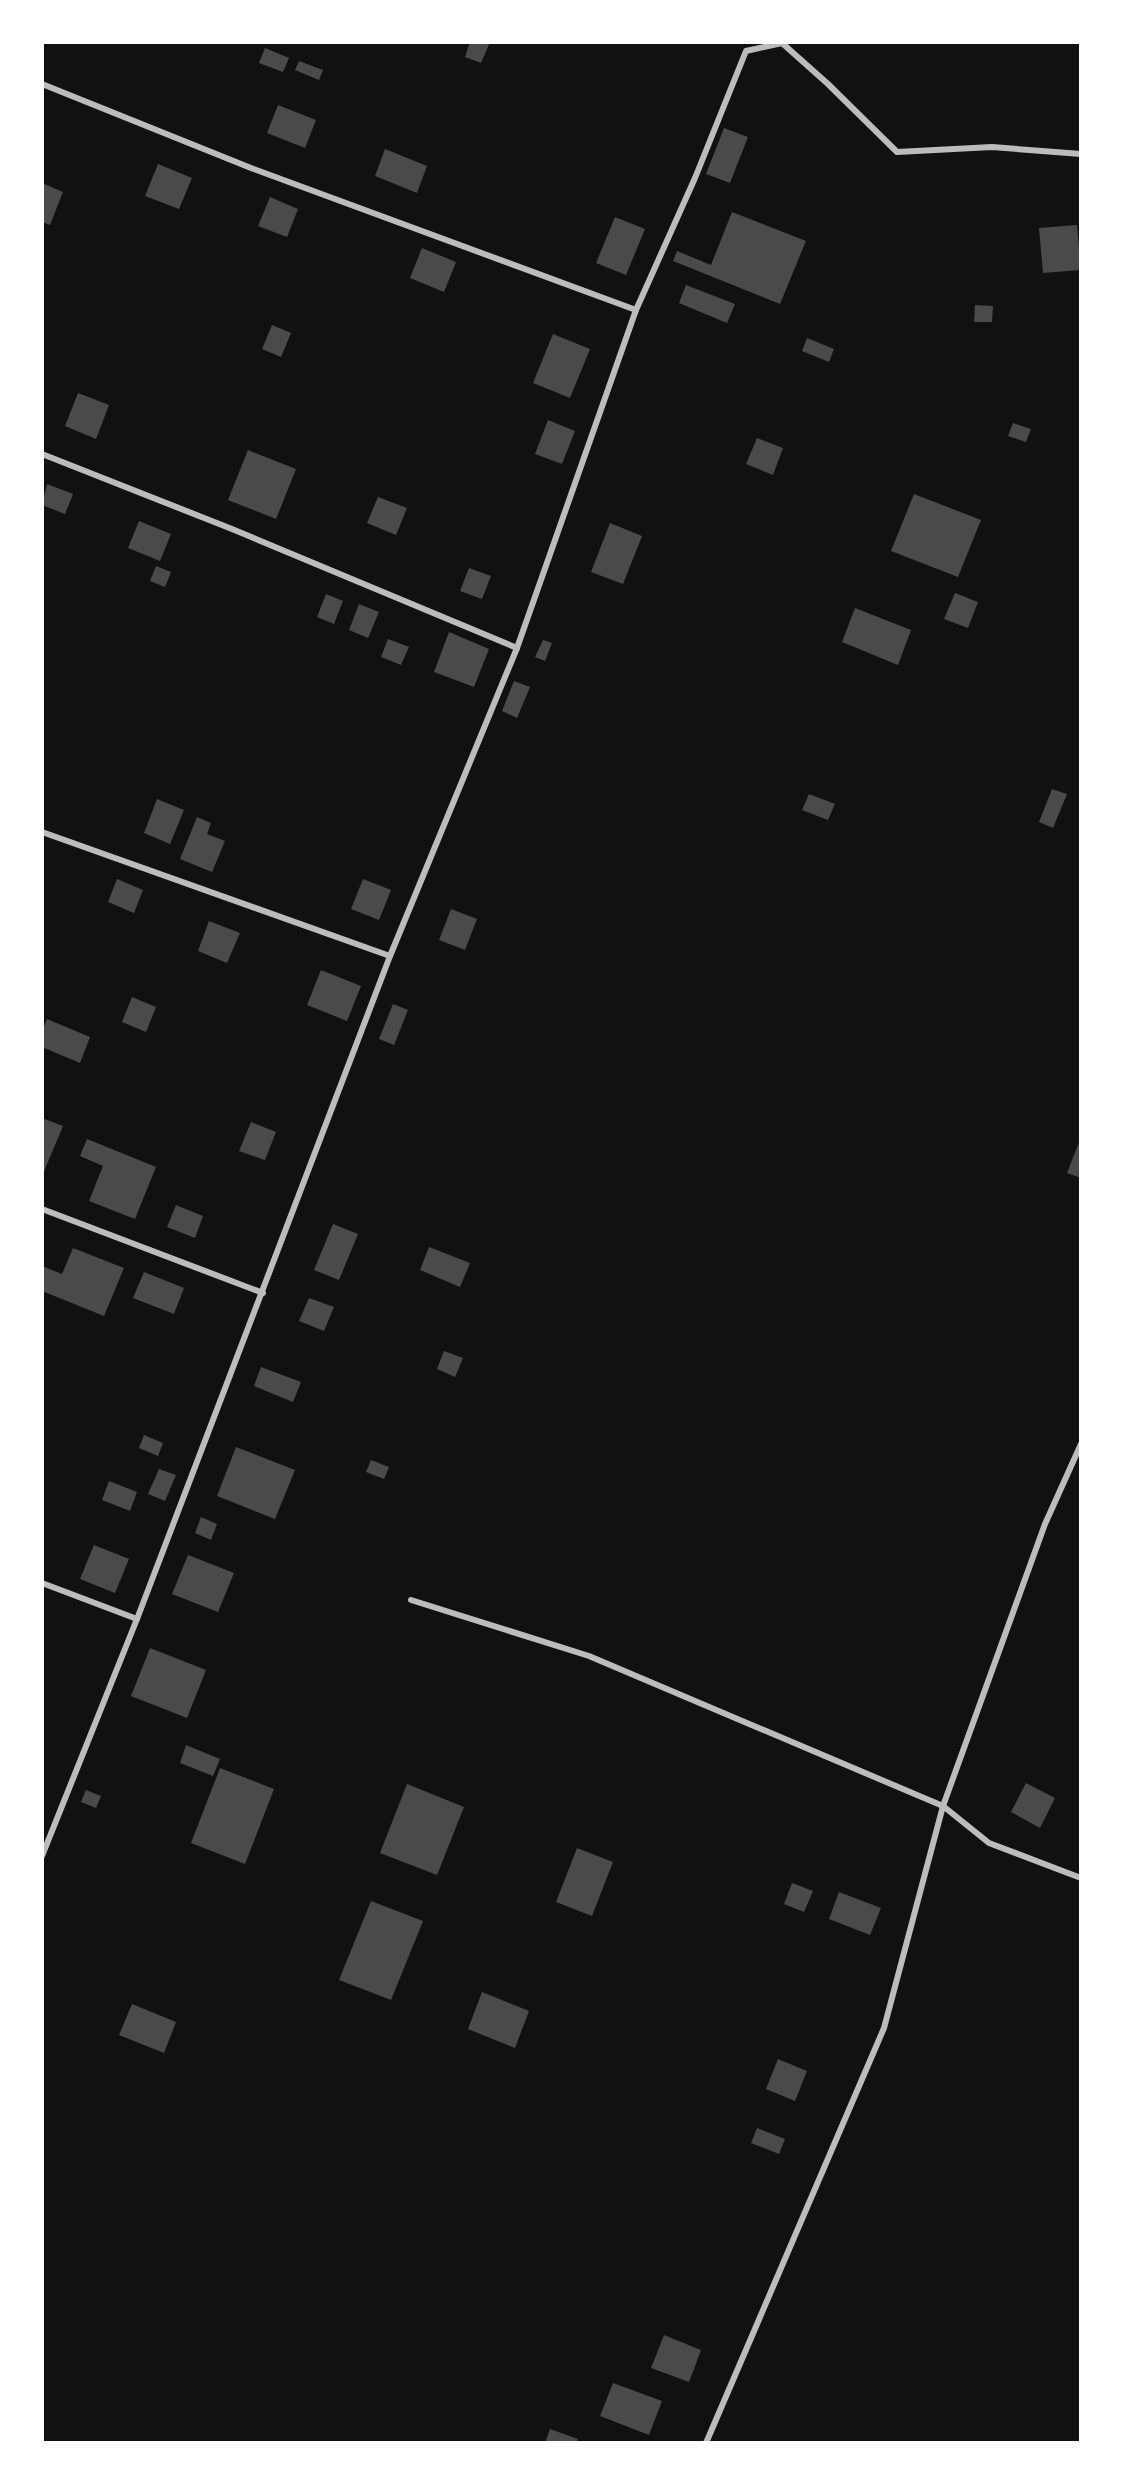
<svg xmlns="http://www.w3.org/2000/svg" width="1123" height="2485" viewBox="0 0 1123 2485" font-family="'PT Sans Narrow',sans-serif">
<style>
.building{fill:#4a4a4a}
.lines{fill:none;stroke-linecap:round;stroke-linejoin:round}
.service{stroke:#bcbcbc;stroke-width:6}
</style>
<rect width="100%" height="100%" fill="#111"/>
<!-- building -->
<g class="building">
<polygon points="470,42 490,42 481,63 465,57"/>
<polygon points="265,48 289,58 283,72 259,63"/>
<polygon points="299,61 323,70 319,80 295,70"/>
<polygon points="278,105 316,120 305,148 267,133"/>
<polygon points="724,128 748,137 730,183 706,174"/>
<polygon points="385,149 427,166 417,193 375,176"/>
<polygon points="158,164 192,178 179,209 145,196"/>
<polygon points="42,183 63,192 50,225 42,222"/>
<polygon points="270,197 298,209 287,237 258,226"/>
<polygon points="732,212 806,241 780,304 673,261 677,251 711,265"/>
<polygon points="615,217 645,229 626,275 596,263"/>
<polygon points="1077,225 1081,270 1043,273 1039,228"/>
<polygon points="422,248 456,262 444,292 410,278"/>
<polygon points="686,285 735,304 727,323 679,303"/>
<polygon points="975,305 993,306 992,322 974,322"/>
<polygon points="272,325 291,333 281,357 262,349"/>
<polygon points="553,334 590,349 570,398 533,383"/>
<polygon points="807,338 834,349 829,362 802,351"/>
<polygon points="78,393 109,405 96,439 65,426"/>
<polygon points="548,420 575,431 562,464 535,454"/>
<polygon points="1013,423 1031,429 1026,442 1008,436"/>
<polygon points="757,438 783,448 773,475 746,464"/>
<polygon points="248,450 296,469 276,519 228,500"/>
<polygon points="47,484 73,494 65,514 42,505"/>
<polygon points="914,494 981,520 958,577 891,551"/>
<polygon points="378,497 407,508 396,535 367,523"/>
<polygon points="139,521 171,534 160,561 128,548"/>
<polygon points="610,523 642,536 623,584 591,572"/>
<polygon points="156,566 171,572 165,587 150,581"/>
<polygon points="469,568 491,576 482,599 460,591"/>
<polygon points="955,593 978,602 968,628 944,619"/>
<polygon points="326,594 343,601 334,624 317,617"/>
<polygon points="359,604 379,612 368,638 349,630"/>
<polygon points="855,608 911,630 898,665 842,642"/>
<polygon points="449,632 489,649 474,687 434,672"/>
<polygon points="388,639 409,647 401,665 381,657"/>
<polygon points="543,640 552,643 545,661 535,657"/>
<polygon points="514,681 530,687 517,718 502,711"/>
<polygon points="1052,789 1067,794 1053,828 1039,822"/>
<polygon points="809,794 835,804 828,820 802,810"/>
<polygon points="157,799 184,810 170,844 144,833"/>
<polygon points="197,817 211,823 207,834 225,841 212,872 180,859"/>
<polygon points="117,879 143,890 134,913 108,902"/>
<polygon points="363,879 391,890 379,920 351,909"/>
<polygon points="451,909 477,919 465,950 439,940"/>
<polygon points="209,921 240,933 227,963 198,951"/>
<polygon points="321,970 361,986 347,1021 307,1005"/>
<polygon points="132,997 156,1007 146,1032 122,1022"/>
<polygon points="393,1004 408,1010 394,1045 379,1039"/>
<polygon points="47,1019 90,1037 80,1063 42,1047 42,1031"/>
<polygon points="42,1118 63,1126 42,1176"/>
<polygon points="251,1122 276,1132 265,1160 239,1151"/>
<polygon points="1081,1137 1081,1178 1067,1173"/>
<polygon points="87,1139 156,1167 135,1219 89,1201 103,1166 80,1156"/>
<polygon points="176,1205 203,1216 195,1238 167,1227"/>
<polygon points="333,1224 358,1234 339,1280 314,1270"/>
<polygon points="429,1247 470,1263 460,1287 420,1270"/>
<polygon points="73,1248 124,1268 104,1316 42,1291 42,1266 62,1274"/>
<polygon points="144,1272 184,1288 174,1314 133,1298"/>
<polygon points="309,1298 334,1307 324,1331 299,1321"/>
<polygon points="444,1351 463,1358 455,1377 437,1369"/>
<polygon points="261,1367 301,1382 293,1402 254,1386"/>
<polygon points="144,1435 163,1443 158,1456 139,1448"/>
<polygon points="236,1447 295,1470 275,1519 217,1496"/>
<polygon points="371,1460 389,1467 384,1479 366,1472"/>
<polygon points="159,1469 176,1475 165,1501 148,1494"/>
<polygon points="109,1481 137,1492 130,1511 102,1500"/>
<polygon points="201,1517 217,1524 211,1540 195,1533"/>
<polygon points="94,1545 129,1559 115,1593 80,1579"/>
<polygon points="188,1555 234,1573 218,1612 172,1594"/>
<polygon points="150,1648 206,1670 187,1718 131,1696"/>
<polygon points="186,1745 220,1759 213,1776 180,1763"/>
<polygon points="220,1768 274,1789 245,1864 191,1843"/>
<polygon points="1026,1783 1055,1798 1040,1828 1011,1812"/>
<polygon points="407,1784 464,1807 437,1875 380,1853"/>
<polygon points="86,1790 101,1796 96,1808 81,1802"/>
<polygon points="577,1848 613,1862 592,1916 556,1902"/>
<polygon points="792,1883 813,1891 804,1912 784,1904"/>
<polygon points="839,1892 881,1908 870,1935 829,1919"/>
<polygon points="371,1901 423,1921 391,2000 339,1980"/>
<polygon points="482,1992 529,2011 515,2048 468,2029"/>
<polygon points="132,2004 176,2022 164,2053 119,2035"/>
<polygon points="778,2059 807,2071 795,2101 766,2089"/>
<polygon points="757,2128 785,2139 779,2154 751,2143"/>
<polygon points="664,2335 701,2350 689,2382 651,2368"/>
<polygon points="613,2383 662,2401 649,2435 600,2416"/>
<polygon points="550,2429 578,2439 576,2443 545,2443"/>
</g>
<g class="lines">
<!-- service -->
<g class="service">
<polyline points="42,84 251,168 636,310"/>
<polyline points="42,454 232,529 517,648"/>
<polyline points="42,832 390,956"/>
<polyline points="42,1209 263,1293"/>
<polyline points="42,1583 137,1619"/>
<polyline points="411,1600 589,1656 943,1806 989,1843 1081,1878"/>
<polyline points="42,1856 137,1619 390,956 517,648 636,310 695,178 746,51 782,43 828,84 897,152 992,147 1081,154"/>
<polyline points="706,2443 884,2028 943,1806 1045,1524 1081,1444"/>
</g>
</g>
<!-- border -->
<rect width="1123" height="2485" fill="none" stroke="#ffffff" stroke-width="88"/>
</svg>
